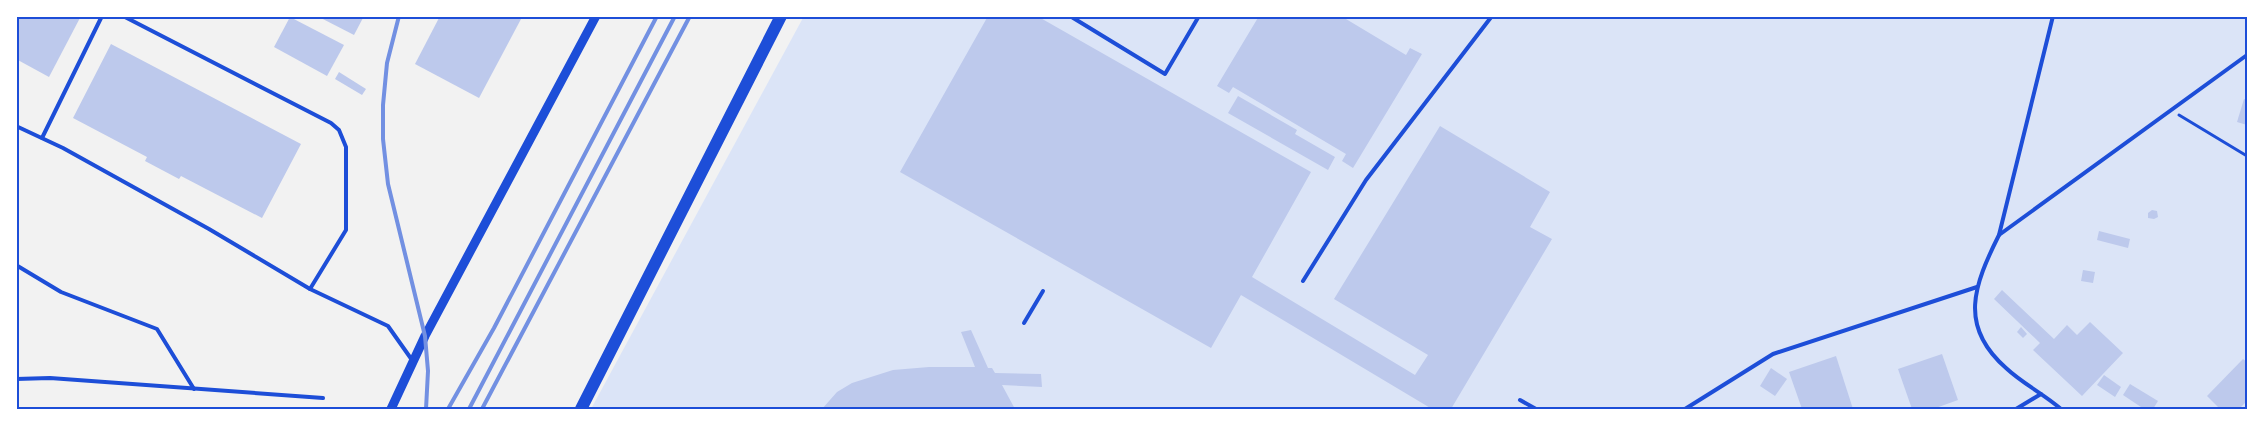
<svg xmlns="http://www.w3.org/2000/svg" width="2263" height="425" viewBox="0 0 2263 425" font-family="Rubik,sans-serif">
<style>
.green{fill:#dbe4f7}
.building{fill:#bdc9ec}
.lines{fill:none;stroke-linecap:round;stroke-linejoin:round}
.path{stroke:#1d4ed8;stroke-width:3}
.service{stroke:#1d4ed8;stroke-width:4}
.tertiary{stroke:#1d4ed8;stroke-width:9}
.primary{stroke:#1d4ed8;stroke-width:12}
.rail{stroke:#7290e2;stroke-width:4}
.neatline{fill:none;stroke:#1d4ed8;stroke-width:2}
</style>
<rect width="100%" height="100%" fill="#f2f2f2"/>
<!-- green -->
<polygon class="green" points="804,16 2247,16 2247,409 591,409"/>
<!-- building -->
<g class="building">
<polygon points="16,16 81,16 49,77 16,59"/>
<polygon points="317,16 364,16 354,35"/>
<polygon points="440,16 516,16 521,19 479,98 415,64"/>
<polygon points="988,16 1037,16 1311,172 1252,277 1415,375 1428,355 1334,299 1440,126 1550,192 1530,227 1552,239 1451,409 1432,409 1241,295 1211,348 900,172"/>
<polygon points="1259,16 1341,16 1406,55 1410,48 1422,54 1353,168 1342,161 1346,154 1233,87 1229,93 1217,86"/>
<polygon points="290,17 344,45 327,76 274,47"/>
<polygon points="111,44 301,144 262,218 181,176 179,179 145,161 147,157 73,118"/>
<polygon points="339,72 366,89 362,95 335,79"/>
<polygon points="1238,96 1297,130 1295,134 1335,157 1328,170 1228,113"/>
<polygon points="2244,99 2247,100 2247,125 2237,122"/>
<polygon points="2152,210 2157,211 2158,217 2154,219 2148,218 2148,213"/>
<polygon points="2099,231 2130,239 2128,248 2097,240"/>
<polygon points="2083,270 2095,272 2093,283 2081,281"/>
<polygon points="2002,290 2054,339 2067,325 2077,335 2090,322 2123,353 2082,396 2033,350 2040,343 1994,299"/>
<polygon points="2021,327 2027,334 2023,338 2017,332"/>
<polygon points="971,330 988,368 992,368 995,373 1041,374 1042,387 1002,385 1015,409 822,409 837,392 852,383 893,370 929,367 975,367 961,332"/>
<polygon points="1942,354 1958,400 1933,409 1912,409 1898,369"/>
<polygon points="1836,356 1853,409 1802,409 1789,372"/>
<polygon points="2243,359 2247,362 2247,401 2239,409 2220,409 2207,396"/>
<polygon points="1771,368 1787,379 1775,396 1760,386"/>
<polygon points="2104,375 2121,387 2115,397 2097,385"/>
<polygon points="2130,384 2158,401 2153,409 2144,409 2123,395"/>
</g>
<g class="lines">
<!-- path -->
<polyline class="path" points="2179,115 2247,156"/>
<!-- service -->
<g class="service">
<polyline points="123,16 331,123 339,130 346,147 346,230 310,289"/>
<polyline points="1070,16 1165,74 1199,16"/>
<polyline points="16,126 63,148 209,229 310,289 388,326 412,360"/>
<polyline points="42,138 102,16"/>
<polyline points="1999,235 2053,16"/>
<polyline points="16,265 61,292 157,329 194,389"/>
<polyline points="1303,281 1366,180 1492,16"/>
<polyline points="1024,323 1043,291"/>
<polyline points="16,379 50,378 323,398"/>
<polyline points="1520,400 1536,409"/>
<polyline points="1685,409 1773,354 1977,287"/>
<polyline points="2016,409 2041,394"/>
<path d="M2061,409C2044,394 2023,384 2006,368C1958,326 1974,285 1999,235L2247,55"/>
</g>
<!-- tertiary -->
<polyline class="tertiary" points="391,409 425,336 596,16"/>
<!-- primary -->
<polyline class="primary" points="581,409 781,16"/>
<!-- rail -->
<g class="rail">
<polyline points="399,16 387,63 383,105 383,139 388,184 425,336 428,371 426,409"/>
<polyline points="448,409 494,328 657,16"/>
<polyline points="469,409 675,16"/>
<polyline points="482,409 690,16"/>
</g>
</g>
<!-- border -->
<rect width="2263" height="425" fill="none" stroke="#ffffff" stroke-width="35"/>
<rect x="18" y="18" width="2228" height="390" class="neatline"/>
</svg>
